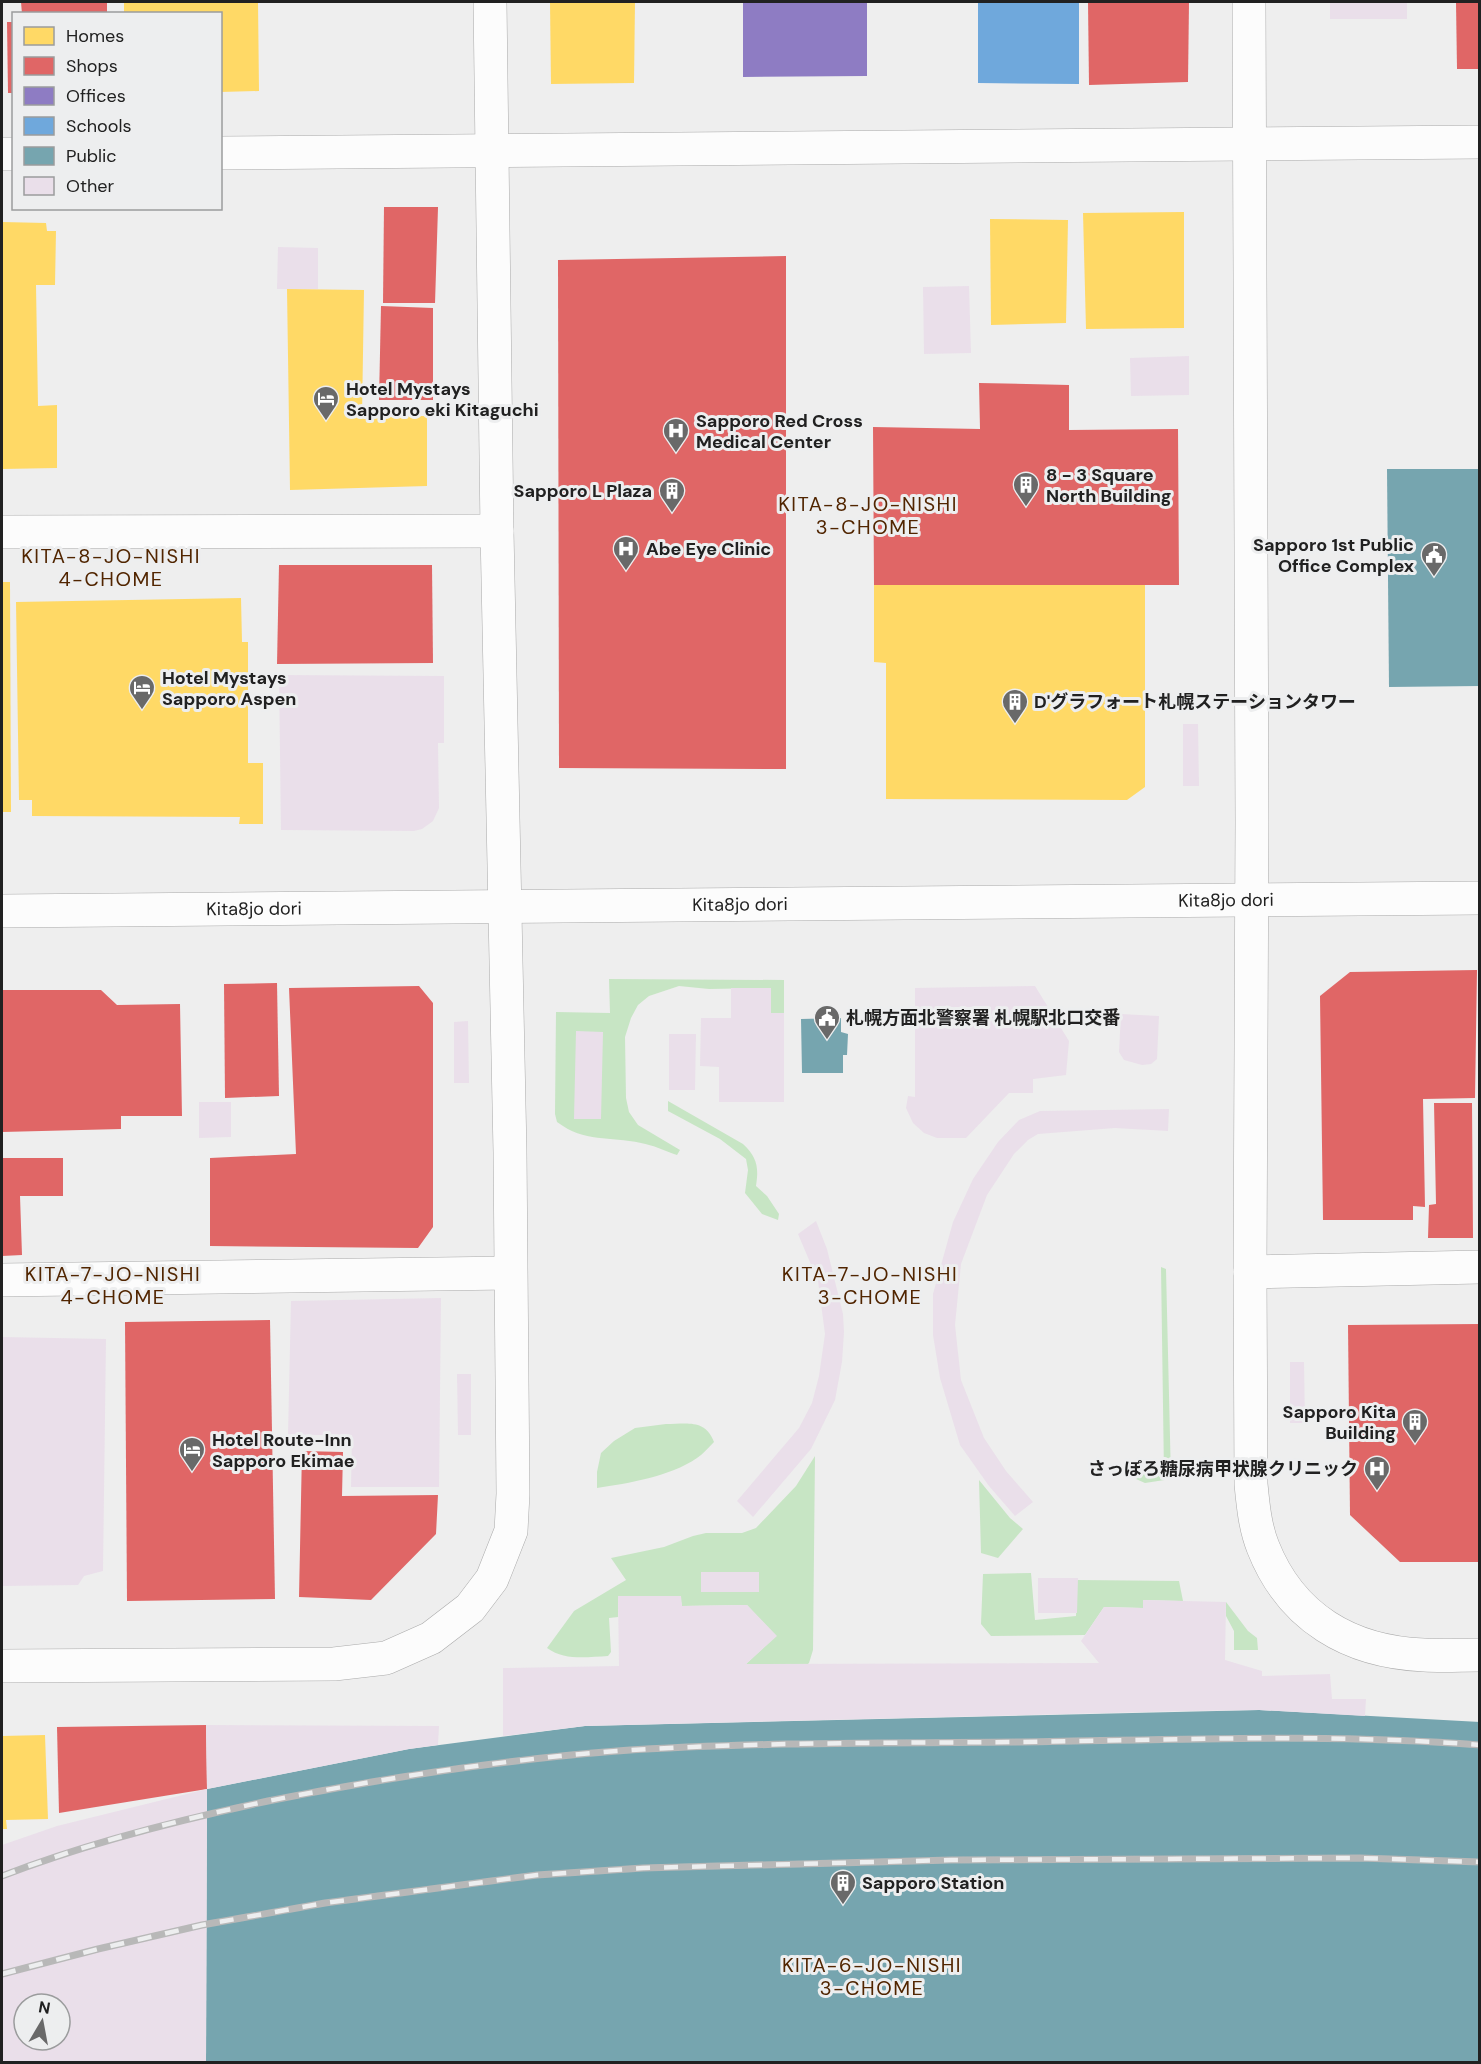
<svg xmlns="http://www.w3.org/2000/svg" width="1481" height="2064" viewBox="0 0 1481 2064" font-family="'DM Sans','Noto Sans JP',sans-serif">
<style>
.green{fill:#c7e5c4}
.homes{fill:#ffd966}
.shops{fill:#e06666}
.offices{fill:#8e7cc3}
.schools{fill:#6fa8dc}
.public{fill:#76a5af}
.building{fill:#eadfea;fill-rule:evenodd}
.lines{fill:none;stroke-linecap:round;stroke-linejoin:round}
.minor-casing{stroke:#aaa;stroke-width:34}
.minor{stroke:#fcfcfc;stroke-width:33}
.rail-casing{stroke:#b8b8b8;stroke-width:7}
.rail{stroke:#edeeef;stroke-width:4.5;stroke-dasharray:14;stroke-linecap:butt}
.labels{text-anchor:middle;dominant-baseline:central;stroke-width:6;stroke-linejoin:round;paint-order:stroke}
.poi-label{font-size:18px;font-weight:bold;fill:#212121;stroke:#edeeef;text-anchor:start}
.street-label{font-size:18px;fill:#212121;stroke:#edeeef}
.neighbourhood-label{font-size:20px;letter-spacing:1.5px;fill:#512500;stroke:#edeeef}
</style>
<rect width="100%" height="100%" fill="#eee"/>
<!-- green -->
<g class="green">
<path d="M609,979L784,980V1013H771L770,988L709,989L679,986L649,996L638,1005L631,1018L625,1037L626,1098L629,1112L638,1125L680,1150L677,1155C665,1151 653,1145 641,1143C609,1136 585,1143 557,1122L555,1114L556,1012L610,1013Z"/>
<path d="M668,1101L743,1144C757,1157 759,1167 756,1186L767,1196L779,1214L778,1220L762,1214L745,1193L748,1170L746,1159L720,1139L668,1111Z"/>
<polygon points="1161,1267 1166,1269 1171,1479 1145,1483 1127,1475 1129,1469 1153,1469 1154,1477 1164,1474"/>
<path d="M666,1424C688,1424 705,1419 714,1442C708,1448 703,1454 697,1458C669,1477 629,1483 597,1488V1472L601,1453L614,1441L635,1428Z"/>
<path d="M815,1456L813,1650L809,1663L802,1669L746,1664L776,1636L747,1605L682,1606L680,1596H618V1617L609,1618L611,1652L608,1656C587,1657 565,1661 547,1648L574,1611L626,1580L611,1558L664,1547L693,1536L706,1533H742L756,1528L796,1486Z"/>
<polygon points="979,1480 1010,1518 1023,1529 998,1558 981,1553"/>
<polygon points="1031,1573 1035,1620 1076,1616 1077,1580 1179,1581 1183,1601 1144,1600 1143,1608 1104,1607 1085,1635 991,1636 981,1624 983,1574"/>
<polygon points="1226,1602 1248,1631 1257,1638 1258,1650 1234,1650 1234,1631 1226,1616"/>
</g>
<!-- homes -->
<g class="homes">
<polygon points="124,2 258,2 259,91 220,92 220,14 124,14"/>
<polygon points="550,2 635,2 634,83 551,84"/>
<polygon points="1184,212 1184,328 1086,329 1083,213"/>
<polygon points="990,219 1068,220 1066,323 991,325"/>
<polygon points="2,222 46,223 47,231 56,231 55,285 36,285 38,406 57,405 57,468 2,469"/>
<polygon points="287,289 364,290 362,416 427,416 427,486 290,490"/>
<polygon points="2,582 10,582 11,812 2,812"/>
<polygon points="874,585 1145,585 1145,787 1127,800 886,799 886,663 874,662"/>
<polygon points="241,598 242,642 248,642 248,763 263,763 263,824 239,824 240,817 32,816 32,800 19,800 16,602"/>
<polygon points="45,1735 48,1819 6,1820 7,1829 2,1829 2,1736"/>
</g>
<!-- shops -->
<g class="shops">
<polygon points="21,2 107,2 107,14 22,14"/>
<polygon points="1088,2 1189,2 1188,82 1089,85"/>
<polygon points="1456,2 1480,2 1480,69 1457,69"/>
<polygon points="7,22 14,22 14,93 8,93"/>
<polygon points="384,207 438,207 435,303 383,303"/>
<polygon points="786,256 786,769 559,768 558,260"/>
<polygon points="381,306 433,308 433,400 379,400"/>
<polygon points="979,383 1069,385 1069,430 1178,429 1179,585 874,585 873,427 980,429"/>
<polygon points="279,565 432,565 433,663 277,664"/>
<polygon points="1477,970 1475,1098 1423,1099 1425,1207 1413,1206 1413,1220 1323,1220 1320,996 1350,972"/>
<polygon points="277,983 279,1096 225,1098 224,984"/>
<polygon points="419,986 433,1003 433,1227 418,1248 210,1246 210,1158 296,1154 289,988"/>
<polygon points="2,990 101,990 117,1005 180,1004 182,1116 121,1116 121,1129 2,1132"/>
<polygon points="1434,1103 1472,1103 1473,1238 1428,1238 1429,1205 1436,1204"/>
<polygon points="2,1158 63,1158 63,1196 20,1196 22,1255 2,1256"/>
<polygon points="270,1320 275,1599 127,1601 125,1322"/>
<polygon points="1480,1324 1480,1562 1400,1562 1350,1515 1348,1325"/>
<polygon points="302,1451 343,1452 342,1496 438,1495 436,1534 371,1600 299,1597"/>
<polygon points="206,1725 207,1789 59,1813 57,1727"/>
</g>
<!-- offices -->
<polygon class="offices" points="743,2 867,2 867,76 743,77"/>
<!-- schools -->
<polygon class="schools" points="978,2 1079,2 1079,84 978,83"/>
<!-- public -->
<g class="public">
<polygon points="1387,469 1480,469 1480,686 1389,687"/>
<polygon points="841,1018 841,1032 848,1034 847,1055 843,1055 843,1073 802,1073 801,1019"/>
<polygon points="1259,1710 1480,1722 1480,2062 206,2062 207,1789 409,1749 585,1726"/>
</g>
<!-- building -->
<g class="building">
<rect x="1330" y="2" width="77" height="17"/>
<polygon points="278,247 318,248 318,289 277,289"/>
<polygon points="969,286 971,353 924,354 923,287"/>
<polygon points="1189,356 1189,395 1131,396 1130,358"/>
<polygon points="279,675 444,676 444,743 438,743 439,808 433,821 422,829 414,831 281,830"/>
<polygon points="1183,724 1198,724 1199,786 1183,786"/>
<polygon points="1035,986 1069,1041 1066,1075 1033,1079 1033,1093 1009,1093 966,1138 937,1138 924,1133 913,1123 906,1108 908,1096 915,1097 915,988"/>
<polygon points="731,988 771,988 771,1013 784,1013 784,1102 719,1102 719,1067 700,1066 701,1018 731,1018"/>
<polygon points="1121,1014 1159,1016 1157,1059 1151,1064 1142,1065 1124,1060 1119,1052"/>
<polygon points="468,1021 469,1083 454,1083 454,1022"/>
<polygon points="576,1031 603,1032 601,1119 574,1119"/>
<polygon points="669,1034 696,1034 695,1090 669,1090"/>
<polygon points="199,1102 231,1102 231,1137 199,1138"/>
<polygon points="1169,1109 1168,1131 1115,1128 1038,1134 1028,1140 1014,1154 987,1195 961,1264 955,1325 961,1380 984,1438 1006,1471 1033,1502 1015,1516 989,1486 960,1445 940,1378 933,1335 933,1294 953,1222 973,1179 998,1142 1019,1120 1040,1111"/>
<polygon points="816,1221 827,1249 843,1314 844,1332 842,1362 835,1400 811,1449 753,1517 737,1501 799,1428 812,1403 819,1376 825,1334 818,1281 798,1234"/>
<polygon points="441,1298 439,1487 351,1487 352,1435 288,1435 291,1301"/>
<polygon points="2,1337 106,1339 103,1571 84,1576 78,1585 2,1586"/>
<polygon points="1290,1362 1304,1362 1305,1423 1290,1423"/>
<polygon points="457,1374 471,1374 471,1435 458,1435"/>
<rect x="701" y="1572" width="58" height="20"/>
<polygon points="1038,1578 1078,1578 1077,1613 1038,1613"/>
<polygon points="618,1596 681,1596 682,1606 747,1605 777,1636 746,1664 1099,1663 1081,1641 1104,1607 1143,1608 1143,1600 1226,1602 1225,1660 1262,1671 1262,1676 1330,1674 1332,1699 1366,1699 1365,1716 1259,1710 1185,1711 585,1726 503,1736 503,1668 619,1666"/>
<path d="M206,1725L439,1726L438,1745L409,1749L207,1789L206,2062H2V1845L57,1826L207,1789ZM24,2004H60V2040H24Z"/>
</g>
<g class="lines">
<defs>
<g id="minor">
<path d="M1249,2L1252,822L1250,1272L1251,1484C1253,1505 1255,1527 1263,1547C1291,1618 1350,1652 1424,1655C1443,1656 1461,1655 1480,1655"/>
<polyline points="220,153 1480,142"/>
<polyline points="2,154 14,154"/>
<polyline points="2,532 497,531"/>
<path id="s1" d="M2,911L1480,898"/>
<polyline points="1250,1272 1480,1267"/>
<polyline points="2,1280 510,1273"/>
<polyline points="2,1666 334,1664 386,1658 431,1638 470,1608 492,1579 511,1531 513,1494 510,1152 497,531 490,2"/>
</g>
</defs>
<!-- minor casing -->
<use href="#minor" class="minor-casing"/>
<!-- minor -->
<use href="#minor" class="minor"/>
<defs>
<g id="rail">
<path d="M2,1876C87,1843 178,1820 268,1801C384,1778 500,1760 617,1751C752,1742 887,1743 1022,1742C1174,1740 1328,1733 1480,1745"/>
<polyline points="2,1974 98,1949 202,1925 325,1903 537,1875 643,1868 951,1860 1360,1858 1480,1862"/>
</g>
</defs>
<!-- rail casing -->
<use href="#rail" class="rail-casing"/>
<!-- rail -->
<use href="#rail" class="rail"/>
</g>
<!-- icons -->
<defs>
<symbol id="hotel-pin" viewBox="-11 -11 22 30"><path d="M0 17L-7.5 6A9.5 9.5 0 1 1 7.5 6Z" fill="#696969" stroke="#edeeef"/><path d="M-6-4.5h1.5V1H6V5H4.5V3h-9V5H-6ZM-4 0a1.8 1.8 0 1 1 3.6 0ZM.5 0V-2.5h3Q6-2.5 6 0Z" fill="#fff"/></symbol>
<symbol id="hospital-pin" viewBox="-11 -11 22 30"><path d="M0 17L-7.5 6A9.5 9.5 0 1 1 7.5 6Z" fill="#696969" stroke="#edeeef"/><path d="M-5-5h3v3.5h4V-5h3V5h-3V1.5h-4V5h-3Z" fill="#fff"/></symbol>
<symbol id="building-pin" viewBox="-11 -11 22 30"><path d="M0 17L-7.5 6A9.5 9.5 0 1 1 7.5 6Z" fill="#696969" stroke="#edeeef"/><path d="M-4-6H4V6H1V3H-1V6H-4ZM-2.5-4.3h1.7v1.8h-1.7ZM.8-4.3h1.7v1.8H.8ZM-2.5-1h1.7V.8h-1.7ZM.8-1h1.7V.8H.8Z" fill="#fff"/></symbol>
<symbol id="civic-pin" viewBox="-11 -11 22 30"><path d="M0 17L-7.5 6A9.5 9.5 0 1 1 7.5 6Z" fill="#696969" stroke="#edeeef"/><path d="M-.6-6.5H3V-4.5H.6V-3L4-1V1h2V6H-6V1h2V-1L-.6-3ZM-1.2 2.5V6h2.4V2.5Z" fill="#fff"/></symbol>
</defs>
<g fill-rule="evenodd">
<use href="#hotel-pin" x="311" y="384" width="30" height="40"/>
<use href="#hospital-pin" x="661" y="416" width="30" height="40"/>
<use href="#building-pin" x="1011" y="470" width="30" height="40"/>
<use href="#building-pin" x="657" y="476" width="30" height="40"/>
<use href="#hospital-pin" x="611" y="534" width="30" height="40"/>
<use href="#civic-pin" x="1419" y="540" width="30" height="40"/>
<use href="#hotel-pin" x="127" y="673" width="30" height="40"/>
<use href="#building-pin" x="1000" y="687" width="30" height="40"/>
<use href="#civic-pin" x="812" y="1003" width="30" height="40"/>
<use href="#building-pin" x="1400" y="1407" width="30" height="40"/>
<use href="#hotel-pin" x="177" y="1435" width="30" height="40"/>
<use href="#hospital-pin" x="1362" y="1454" width="30" height="40"/>
<use href="#building-pin" x="828" y="1868" width="30" height="40"/>
</g>
<g class="labels">
<!-- poi labels -->
<g class="poi-label">
<text x="346" y="389">Hotel Mystays<tspan x="346" dy="21">Sapporo eki Kitaguchi</tspan></text>
<text x="696" y="421">Sapporo Red Cross<tspan x="696" dy="21">Medical Center</tspan></text>
<text x="1046" y="475">8 - 3 Square<tspan x="1046" dy="21">North Building</tspan></text>
<text x="652" y="491" text-anchor="end">Sapporo L Plaza</text>
<text x="1414" y="545" text-anchor="end">Sapporo 1st Public<tspan x="1414" dy="21">Office Complex</tspan></text>
<text x="646" y="549">Abe Eye Clinic</text>
<text x="162" y="678">Hotel Mystays<tspan x="162" dy="21">Sapporo Aspen</tspan></text>
<text x="1034" y="702">D'グラフォート札幌ステーションタワー</text>
<text x="846" y="1018">札幌方面北警察署 札幌駅北口交番</text>
<text x="1396" y="1412" text-anchor="end">Sapporo Kita<tspan x="1396" dy="21">Building</tspan></text>
<text x="212" y="1440">Hotel Route-Inn<tspan x="212" dy="21">Sapporo Ekimae</tspan></text>
<text x="1358" y="1469" text-anchor="end">さっぽろ糖尿病甲状腺クリニック</text>
<text x="862" y="1883">Sapporo Station</text>
</g>
<!-- street labels -->
<g class="street-label">
<text stroke="none"><textPath href="#s1" startOffset="1224">Kita8jo dori</textPath></text>
<text stroke="none"><textPath href="#s1" startOffset="738">Kita8jo dori</textPath></text>
<text stroke="none"><textPath href="#s1" startOffset="252">Kita8jo dori</textPath></text>
</g>
<!-- neighbourhood labels -->
<g class="neighbourhood-label">
<text x="868" y="504">KITA-8-JO-NISHI<tspan x="868" dy="23">3-CHOME</tspan></text>
<text x="111" y="556">KITA-8-JO-NISHI<tspan x="111" dy="23">4-CHOME</tspan></text>
<text x="113" y="1274">KITA-7-JO-NISHI<tspan x="113" dy="23">4-CHOME</tspan></text>
<text x="870" y="1274">KITA-7-JO-NISHI<tspan x="870" dy="23">3-CHOME</tspan></text>
<text x="872" y="1965">KITA-6-JO-NISHI<tspan x="872" dy="23">3-CHOME</tspan></text>
</g>
</g>
<!-- border -->
<rect width="1481" height="2064" fill="none" stroke="#212121" stroke-width="6"/>
<!-- legend -->
<rect x="12" y="12" width="210" height="198" fill="#edeeef" stroke="#9b9c9d" stroke-width="1.5"/>
<rect x="24" y="27" width="30" height="18" fill="#ffd966" stroke="#9b9c9d" stroke-width="1.5"/>
<text x="66" y="42" font-size="18" fill="#212121">Homes</text>
<rect x="24" y="57" width="30" height="18" fill="#e06666" stroke="#9b9c9d" stroke-width="1.5"/>
<text x="66" y="72" font-size="18" fill="#212121">Shops</text>
<rect x="24" y="87" width="30" height="18" fill="#8e7cc3" stroke="#9b9c9d" stroke-width="1.5"/>
<text x="66" y="102" font-size="18" fill="#212121">Offices</text>
<rect x="24" y="117" width="30" height="18" fill="#6fa8dc" stroke="#9b9c9d" stroke-width="1.5"/>
<text x="66" y="132" font-size="18" fill="#212121">Schools</text>
<rect x="24" y="147" width="30" height="18" fill="#76a5af" stroke="#9b9c9d" stroke-width="1.5"/>
<text x="66" y="162" font-size="18" fill="#212121">Public</text>
<rect x="24" y="177" width="30" height="18" fill="#eadfea" stroke="#9b9c9d" stroke-width="1.5"/>
<text x="66" y="192" font-size="18" fill="#212121">Other</text>
<!-- north arrow -->
<g transform="translate(42 2022) rotate(10)"><circle r="28" fill="#edeeef" stroke="#9b9c9d" stroke-width="1.5"/>
<path d="M0-4.5L10 22L0 15L-10 22Z" fill="#696969"/>
<text y="-9" font-size="16" font-weight="bold" text-anchor="middle" fill="#212121">N</text>
</g>
</svg>
